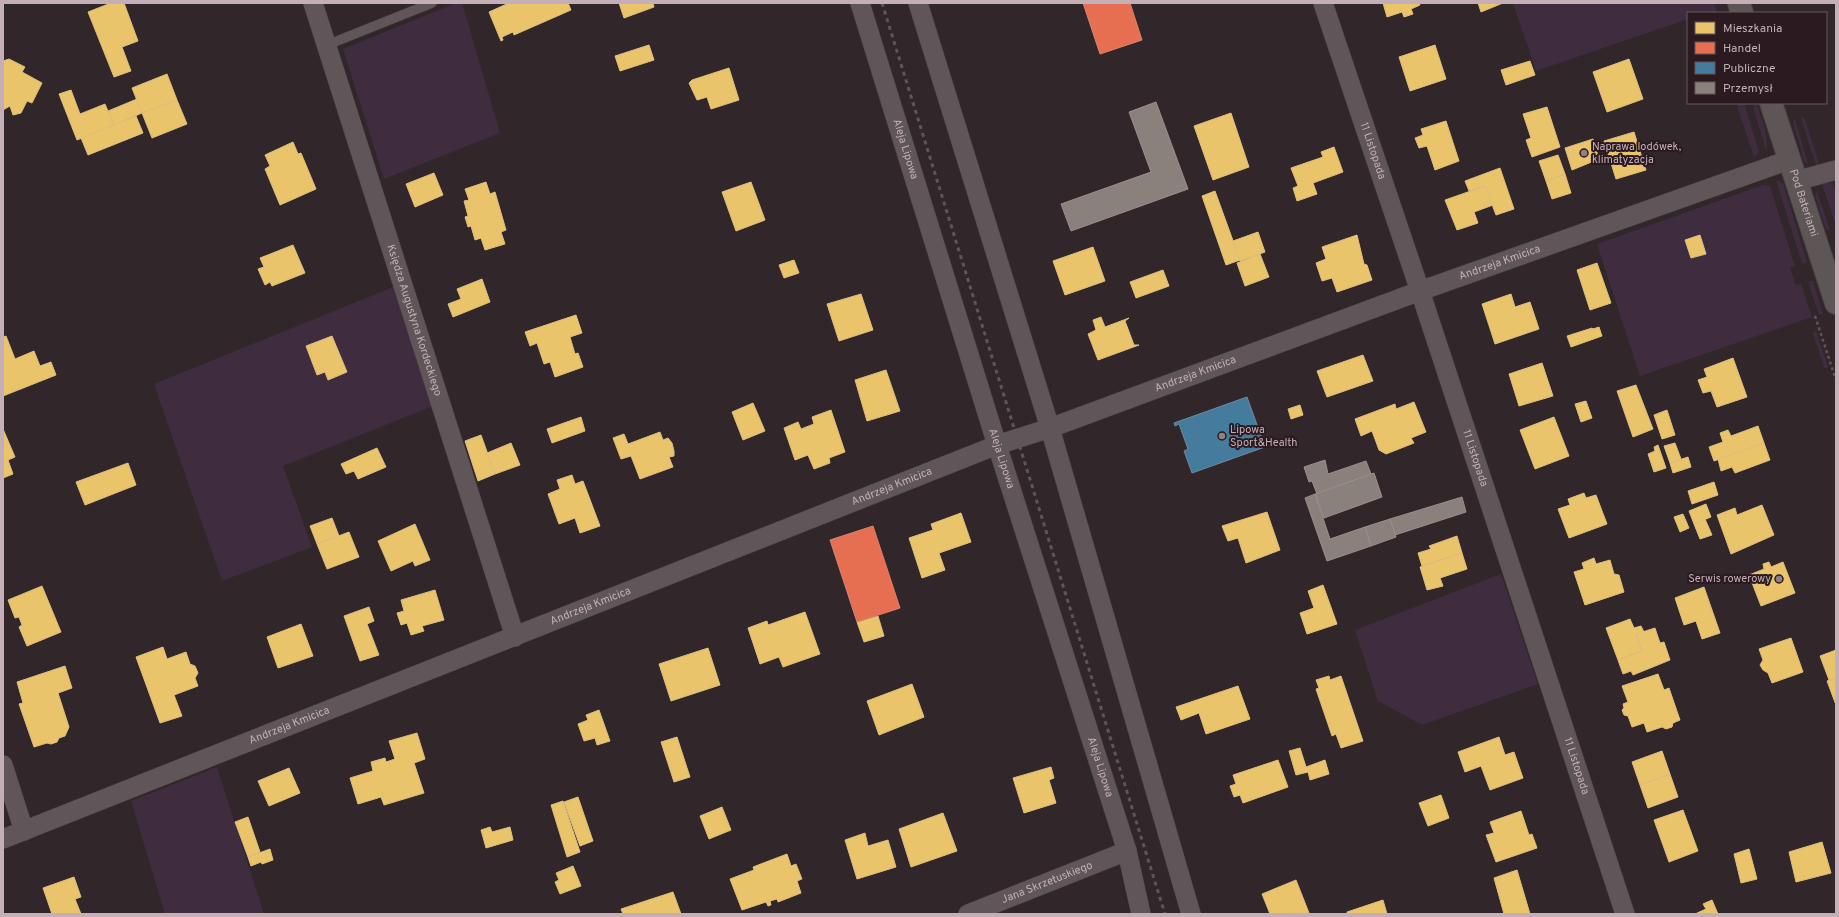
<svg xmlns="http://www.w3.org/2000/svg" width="1839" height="917" viewBox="0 0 1839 917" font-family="Overpass,sans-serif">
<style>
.green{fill:#3f2d3f}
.homes{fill:#e9c46a;stroke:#debe80}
.shops{fill:#e76f51;stroke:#dc826f}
.public{fill:#457b9d;stroke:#6b8ba4}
.industry{fill:#8a817c;stroke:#9b8f8d}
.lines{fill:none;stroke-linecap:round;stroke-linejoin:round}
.lane-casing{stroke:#4b4244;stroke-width:10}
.street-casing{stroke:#4b4244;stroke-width:20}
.secondary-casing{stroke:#4b4143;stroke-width:24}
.path{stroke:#5e5559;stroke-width:2.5;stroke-dasharray:3 3;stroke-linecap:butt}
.lane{stroke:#605659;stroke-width:9}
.street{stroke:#605659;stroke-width:19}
.secondary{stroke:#5e5557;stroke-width:22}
.rail{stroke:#5e5558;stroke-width:3;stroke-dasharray:4 4;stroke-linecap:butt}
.poi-dot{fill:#907f84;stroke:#2b1a1f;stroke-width:1.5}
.labels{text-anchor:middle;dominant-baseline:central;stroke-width:4;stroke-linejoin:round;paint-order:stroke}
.poi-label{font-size:11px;fill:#c3afb5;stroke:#2b1a1f;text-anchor:start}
.street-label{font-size:11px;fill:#c3afb5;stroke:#2b1a1f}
</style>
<rect width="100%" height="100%" fill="#312629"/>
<!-- green -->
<g class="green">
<polygon points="456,3 462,3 500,133 384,179 343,49"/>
<polygon points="1513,3 1714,3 1717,13 1688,13 1688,19 1536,71"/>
<polygon points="1736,103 1744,103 1759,152 1754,157"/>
<path d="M1755,103H1756C1761,118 1770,136 1766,151L1753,107Z"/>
<polygon points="1804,117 1819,164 1816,165 1801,118"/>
<polygon points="1795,119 1808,164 1804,161 1793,122"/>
<polygon points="1776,180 1783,183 1807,262 1806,263 1802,264"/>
<polygon points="1825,183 1833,183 1836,194 1836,226 1822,184"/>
<polygon points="1763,185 1770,186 1795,266 1790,268 1796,285 1801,284 1812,317 1640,376 1597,244"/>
<polygon points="1817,191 1830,230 1826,229 1815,196"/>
<polygon points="1811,281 1813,281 1823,314 1819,315 1808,282"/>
<polygon points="393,287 433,406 283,466 312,547 222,581 154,384"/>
<polygon points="1816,331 1828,367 1824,368 1813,333"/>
<polygon points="1501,574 1538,684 1422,725 1378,701 1355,630"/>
<polygon points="217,767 264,914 165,914 131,801"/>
</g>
<!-- homes -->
<g class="homes">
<polygon points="111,3 124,3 138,41 122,47 131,71 114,77 88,12"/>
<polygon points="509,3 510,4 513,3 568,3 571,10 514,35 513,32 502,37 503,40 501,41 489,12"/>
<polygon points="619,3 653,3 654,7 624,18"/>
<polygon points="1383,3 1419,3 1420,5 1411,9 1413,14 1404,17 1402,12 1387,17"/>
<polygon points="1478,3 1503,3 1481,12"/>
<polygon points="649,45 654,60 620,71 615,56"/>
<polygon points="1435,45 1446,79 1410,91 1399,57"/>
<polygon points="9,59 25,67 22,72 42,83 32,103 27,101 21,113 13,115 10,106 3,110 3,61"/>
<polygon points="1629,59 1643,99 1607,112 1593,72"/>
<polygon points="1530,61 1535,75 1506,85 1501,70"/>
<polygon points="729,68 739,100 711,109 707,97 697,100 689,83 692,80"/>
<polygon points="167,74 177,100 142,113 132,88"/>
<polygon points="71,90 80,114 105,104 114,125 77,140 59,94"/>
<polygon points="137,99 142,113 114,125 108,111"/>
<polygon points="177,100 187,124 152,138 142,113"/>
<polygon points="1547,107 1560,147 1532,157 1526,140 1531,138 1523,114"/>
<polygon points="1231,113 1249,167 1213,180 1194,126"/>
<polygon points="136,116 143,133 88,155 81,138"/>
<polygon points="1446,121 1459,161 1435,170 1427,146 1419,148 1415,138 1423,135 1421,129"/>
<polygon points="1634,132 1646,170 1616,179 1604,141"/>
<polygon points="1593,139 1599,159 1572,170 1565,148"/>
<polygon points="293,142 298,154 301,153 316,189 280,205 265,169 270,166 265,155"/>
<polygon points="1334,147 1343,172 1313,183 1317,194 1297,201 1293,188 1298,186 1291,168 1323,157 1321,152"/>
<polygon points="1558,155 1565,174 1546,181 1539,161"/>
<polygon points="1500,168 1514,209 1496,215 1485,186 1469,191 1465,181"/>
<polygon points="434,173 443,195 415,207 406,184"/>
<polygon points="1565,174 1571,193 1552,199 1546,181"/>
<polygon points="486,182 490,194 495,192 506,230 501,232 505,244 485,250 481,238 475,240 471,226 468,227 465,217 468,216 464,201 469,200 465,189"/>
<polygon points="751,182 765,220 736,231 722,192"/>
<polygon points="1485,186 1493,205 1474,212 1478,223 1457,230 1445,200"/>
<polygon points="1215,191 1240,260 1226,265 1202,196"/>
<polygon points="1258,232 1265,252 1240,261 1233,241"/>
<polygon points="1357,235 1364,264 1367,265 1372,280 1337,292 1332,278 1322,281 1316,263 1326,259 1322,247"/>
<polygon points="1700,235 1706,254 1691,258 1685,240"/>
<polygon points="293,245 305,273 272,286 270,282 265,285 258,269 264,267 260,258"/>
<polygon points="1093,247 1105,281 1065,295 1053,261"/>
<polygon points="1260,254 1269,277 1245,286 1237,263"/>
<polygon points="794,260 799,273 784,278 779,265"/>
<polygon points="1597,263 1611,303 1590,310 1577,270"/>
<polygon points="1163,270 1169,286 1136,298 1130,282"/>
<polygon points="482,279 490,302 453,317 448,304 461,299 457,289"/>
<polygon points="861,294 873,330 839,341 827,304"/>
<polygon points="1511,294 1515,307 1530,302 1539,329 1495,344 1482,304"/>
<polygon points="576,315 582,333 570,337 575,354 578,353 583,367 555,377 550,362 544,364 537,343 530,346 525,332"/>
<polygon points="1101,317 1105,327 1129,318 1125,321 1134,345 1139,345 1098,360 1088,334 1096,330 1093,320"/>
<polygon points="1599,327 1602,336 1571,347 1567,336 1592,328 1593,329"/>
<polygon points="6,336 15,359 34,351 40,366 51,362 56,375 3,396 3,337"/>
<polygon points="332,336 347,372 328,380 325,372 317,375 306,346"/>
<polygon points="1363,355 1373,381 1327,397 1317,371"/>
<polygon points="1733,358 1747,397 1717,407 1711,391 1703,393 1698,380 1707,377 1704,369"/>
<polygon points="1542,363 1553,396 1519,406 1509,374"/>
<polygon points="886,370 900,411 867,421 855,380"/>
<polygon points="1636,385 1653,429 1633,437 1617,391"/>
<polygon points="1586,401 1592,418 1581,422 1575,404"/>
<polygon points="1414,402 1426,432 1411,438 1414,443 1386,454 1379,450 1372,431 1361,436 1355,419 1395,404 1396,409"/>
<polygon points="753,403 765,431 743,440 732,412"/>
<polygon points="1300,405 1303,415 1291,419 1288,409"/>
<polygon points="831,410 845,452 829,458 830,463 814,469 808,455 795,460 784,428 798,422 801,429 814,424 812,417"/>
<polygon points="1667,410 1675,435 1662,439 1654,415"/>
<polygon points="581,417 585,431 552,443 547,429"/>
<polygon points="1554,417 1569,456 1535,469 1520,430"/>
<polygon points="1758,426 1764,443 1714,461 1709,447 1723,442 1720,433 1728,430 1731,436"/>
<polygon points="3,429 15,457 8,460 13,474 3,478"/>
<polygon points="660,432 663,440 668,438 672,443 674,451 674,456 669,457 673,467 640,479 631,456 621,459 613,438 624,434 628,444"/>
<polygon points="481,435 495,474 478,481 465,441"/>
<polygon points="511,443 520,465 495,474 487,453"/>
<polygon points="1675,443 1681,459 1670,463 1664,446"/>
<polygon points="1764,443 1770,460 1735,473 1732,467 1721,471 1718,459"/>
<polygon points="1658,445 1666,468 1654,472 1648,454 1655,451 1654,447"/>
<polygon points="377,448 386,467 358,479 354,471 346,474 341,464"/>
<polygon points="1688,457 1691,467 1673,473 1670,463"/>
<polygon points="128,463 136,485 85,505 76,482"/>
<polygon points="572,475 575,484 583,481 600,526 580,533 575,518 559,524 548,494 560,489 557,480"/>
<polygon points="1714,482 1718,495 1692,504 1688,491"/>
<polygon points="1584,493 1586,498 1596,495 1607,524 1569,538 1558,509 1570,505 1568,499"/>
<polygon points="1706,504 1711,517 1694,524 1689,511"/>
<polygon points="1762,505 1774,535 1731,554 1717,515 1735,508 1737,515"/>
<polygon points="1267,512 1280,550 1246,563 1238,538 1228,541 1222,526"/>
<polygon points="961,513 971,542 939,553 945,570 922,578 909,538 933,530 931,524"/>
<polygon points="1683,514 1689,528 1680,532 1674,517"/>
<polygon points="332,518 339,536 317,544 310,526"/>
<polygon points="1705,519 1712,535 1700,539 1694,524"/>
<polygon points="415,524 430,560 415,566 413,561 391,571 378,541"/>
<polygon points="349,532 359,557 327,569 317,544"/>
<polygon points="1457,536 1462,553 1422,566 1418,553 1431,549 1429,546"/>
<polygon points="1462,553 1467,569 1440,578 1443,586 1427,590 1420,567"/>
<polygon points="1594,558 1596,564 1610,560 1614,574 1619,575 1624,592 1585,605 1574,572 1584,569 1582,563"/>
<polygon points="1769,562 1771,567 1783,562 1795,593 1761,606 1749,575 1764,569 1763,564"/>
<polygon points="1323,585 1337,624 1307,634 1300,613 1314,608 1308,591"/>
<polygon points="42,586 61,632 27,646 19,627 22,625 19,617 15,618 8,600"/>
<polygon points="1704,587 1720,633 1702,639 1696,621 1684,625 1675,598"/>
<polygon points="435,590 444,620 422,626 424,631 411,635 407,623 401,625 397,613 404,611 401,600"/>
<polygon points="369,607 374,621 367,624 379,655 360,661 344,616"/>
<polygon points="805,612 820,654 783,667 779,657 760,664 748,628 767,621 768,625"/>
<polygon points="878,616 884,636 864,642 857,622"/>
<polygon points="1630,619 1634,628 1641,626 1644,632 1636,634 1642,651 1618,660 1606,628"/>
<polygon points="301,624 313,656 278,668 267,637"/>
<polygon points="1655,628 1660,643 1664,642 1670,660 1633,675 1631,671 1623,674 1618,660 1642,651 1636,634"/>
<polygon points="1791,638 1803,672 1772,683 1768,673 1763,670 1760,665 1763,660 1759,649"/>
<polygon points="163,647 167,659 186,652 190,664 195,666 198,673 195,678 198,686 174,695 182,716 160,723 136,657"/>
<polygon points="708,648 720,685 671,701 659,664"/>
<polygon points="1836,650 1836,678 1829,680 1820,656"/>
<polygon points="65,666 72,688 58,693 69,727 65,736 59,738 57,742 51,744 47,743 34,747 19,704 23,703 17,682"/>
<polygon points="1658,674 1664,690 1669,688 1680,720 1673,723 1672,727 1666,729 1662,727 1647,732 1644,723 1632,727 1628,716 1624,715 1622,710 1624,708 1623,704 1628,702 1622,686"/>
<polygon points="1329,676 1330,680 1341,676 1363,741 1341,748 1336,734 1332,736 1316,689 1319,688 1316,680"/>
<polygon points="1836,678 1836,705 1827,681"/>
<polygon points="912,684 924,717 879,735 867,701"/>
<polygon points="1238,686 1250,719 1206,734 1199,713 1181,720 1176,707"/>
<polygon points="599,710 610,741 597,745 595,738 584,741 578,724 588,720 586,715"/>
<polygon points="417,733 425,759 414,763 424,793 384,805 381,797 358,804 350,778 373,771 371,762 385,758 386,762 395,759 389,741"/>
<polygon points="677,737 690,777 674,782 661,742"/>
<polygon points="1499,737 1505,755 1514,752 1523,778 1490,790 1481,766 1465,772 1458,752"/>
<polygon points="1300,748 1306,767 1325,760 1329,774 1310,780 1308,772 1296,775 1289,751"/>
<polygon points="1662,751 1670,774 1640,785 1632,762"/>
<polygon points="1278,760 1288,787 1243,803 1240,795 1234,797 1230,786 1236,784 1233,775"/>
<polygon points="1051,767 1054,778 1049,780 1056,803 1024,813 1013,778"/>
<polygon points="289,768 300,793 269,806 258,781"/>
<polygon points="1670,774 1678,797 1648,808 1640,785"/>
<polygon points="1441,795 1449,818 1428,826 1419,803"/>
<polygon points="578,797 593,841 580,846 564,802"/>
<polygon points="563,801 580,852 567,857 551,805"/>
<polygon points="722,807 731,830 709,839 700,816"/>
<polygon points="1683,810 1698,851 1669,862 1654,820"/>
<polygon points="1521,811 1529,835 1532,834 1537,848 1496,862 1486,835 1494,833 1490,822"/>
<polygon points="943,813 957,851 911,867 899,829"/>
<polygon points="248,817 260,852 248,857 235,822"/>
<polygon points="490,827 492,832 510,827 513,840 486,848 481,830"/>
<polygon points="865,833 868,846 888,840 896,867 857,879 845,840"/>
<polygon points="1822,842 1831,873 1796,882 1789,852"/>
<polygon points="270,849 273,860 262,864 261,862 251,866 248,857"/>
<polygon points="1749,849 1757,879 1741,883 1734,854"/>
<polygon points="787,854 791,866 796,864 802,879 797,881 801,893 778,902 777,899 770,901 771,905 768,906 766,902 742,910 730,879 754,870 753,867"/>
<polygon points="573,866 581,886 560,894 555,882 559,880 556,873"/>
<polygon points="1517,870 1530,914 1504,914 1494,878"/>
<polygon points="74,877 81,897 75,899 81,914 52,914 43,888"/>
<polygon points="1296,880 1309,913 1270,914 1262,894"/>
<polygon points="673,892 681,914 623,914 621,909"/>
<polygon points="1383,900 1387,914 1347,914 1347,912"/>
<polygon points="1712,900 1718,914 1695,914 1706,909 1703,904"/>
</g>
<!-- shops -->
<g class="shops">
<polygon points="1083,3 1130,3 1142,40 1100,54"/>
<polygon points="873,526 900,608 857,622 830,540"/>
</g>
<!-- public -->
<polygon class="public" points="1247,397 1265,447 1192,473 1184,451 1188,449 1179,424 1175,426 1174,423"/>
<!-- industry -->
<g class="industry">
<polygon points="1156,102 1188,189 1071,231 1061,204 1151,172 1129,112"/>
<polygon points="1325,460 1328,474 1366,461 1371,474 1317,494 1312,481 1309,482 1304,467"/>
<polygon points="1374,473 1382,497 1324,518 1315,494"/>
<polygon points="1315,494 1330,539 1365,527 1371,546 1327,561 1305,498"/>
<polygon points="1462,497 1466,512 1395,535 1390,519"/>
<polygon points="1390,519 1396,537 1371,546 1365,527"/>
</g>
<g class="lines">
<defs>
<polyline id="lane" points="327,45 432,3"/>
<g id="street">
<path id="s1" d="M313,3L515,637"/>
<path id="s2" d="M860,3L997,445L1127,851L1141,914"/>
<polyline points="918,3 1050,428 1191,914"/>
<path id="s3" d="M1323,3L1420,291L1625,914"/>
<polyline points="1796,181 1836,170"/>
<polyline points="3,765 24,831"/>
<path id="s4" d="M3,839L997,445L1050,428L1420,291L1789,160"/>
<path id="s5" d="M968,914L1127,851"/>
</g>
<g id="secondary">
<polyline points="1739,3 1742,13"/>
<path id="s6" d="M1771,103L1836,303"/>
</g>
</defs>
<!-- lane casing -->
<use href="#lane" class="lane-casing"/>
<!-- street casing -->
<use href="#street" class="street-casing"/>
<!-- secondary casing -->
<use href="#secondary" class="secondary-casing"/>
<!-- path -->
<polyline class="path" points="1815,316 1836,380"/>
<!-- lane -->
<use href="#lane" class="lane"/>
<!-- street -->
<use href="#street" class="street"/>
<!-- secondary -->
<use href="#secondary" class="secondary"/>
<!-- rail -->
<polyline class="rail" points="882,3 1165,914"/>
</g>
<!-- markers -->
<g class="poi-dot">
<circle cx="1584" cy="153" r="4"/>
<circle cx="1222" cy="436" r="4"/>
<circle cx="1779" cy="579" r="4"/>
</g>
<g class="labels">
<!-- poi labels -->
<g class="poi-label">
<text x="1592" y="147">Naprawa lodówek,<tspan x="1592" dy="13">klimatyzacja</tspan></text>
<text x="1230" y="430">Lipowa<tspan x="1230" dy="13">Sport&amp;Health</tspan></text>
<text x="1771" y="579" text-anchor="end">Serwis rowerowy</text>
</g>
<!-- street labels -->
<g class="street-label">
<text stroke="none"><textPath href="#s2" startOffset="153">Aleja Lipowa</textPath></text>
<text stroke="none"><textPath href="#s3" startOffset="156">11 Listopada</textPath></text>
<text stroke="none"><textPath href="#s6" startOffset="105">Pod Bateriami</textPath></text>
<text stroke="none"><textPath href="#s4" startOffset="1604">Andrzeja Kmicica</textPath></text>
<text stroke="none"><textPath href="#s1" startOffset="333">Księdza Augustyna Kordeckiego</textPath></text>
<text stroke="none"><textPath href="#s4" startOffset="1280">Andrzeja Kmicica</textPath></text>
<text stroke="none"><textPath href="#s2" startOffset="477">Aleja Lipowa</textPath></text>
<text stroke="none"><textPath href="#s3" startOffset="480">11 Listopada</textPath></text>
<text stroke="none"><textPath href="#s4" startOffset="956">Andrzeja Kmicica</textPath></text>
<text stroke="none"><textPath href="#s4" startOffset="632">Andrzeja Kmicica</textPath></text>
<text stroke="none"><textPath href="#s4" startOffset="308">Andrzeja Kmicica</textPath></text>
<text stroke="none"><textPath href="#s3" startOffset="804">11 Listopada</textPath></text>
<text stroke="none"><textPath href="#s2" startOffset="801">Aleja Lipowa</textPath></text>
<text stroke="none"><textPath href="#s5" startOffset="85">Jana Skrzetuskiego</textPath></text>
</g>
</g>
<!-- border -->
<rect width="1839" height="917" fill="none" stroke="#c3afb5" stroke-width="8"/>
<!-- legend -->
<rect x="1687" y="12" width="140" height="92" fill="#2b1a1f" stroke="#68565b"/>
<rect x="1695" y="22" width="20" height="12" fill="#e9c46a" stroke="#68565b"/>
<text x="1723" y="32" font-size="12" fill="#c3afb5">Mieszkania</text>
<rect x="1695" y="42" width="20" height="12" fill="#e76f51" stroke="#68565b"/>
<text x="1723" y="52" font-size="12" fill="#c3afb5">Handel</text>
<rect x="1695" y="62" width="20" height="12" fill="#457b9d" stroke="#68565b"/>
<text x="1723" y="72" font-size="12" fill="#c3afb5">Publiczne</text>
<rect x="1695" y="82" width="20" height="12" fill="#8a817c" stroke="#68565b"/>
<text x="1723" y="92" font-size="12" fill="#c3afb5">Przemysł</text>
</svg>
